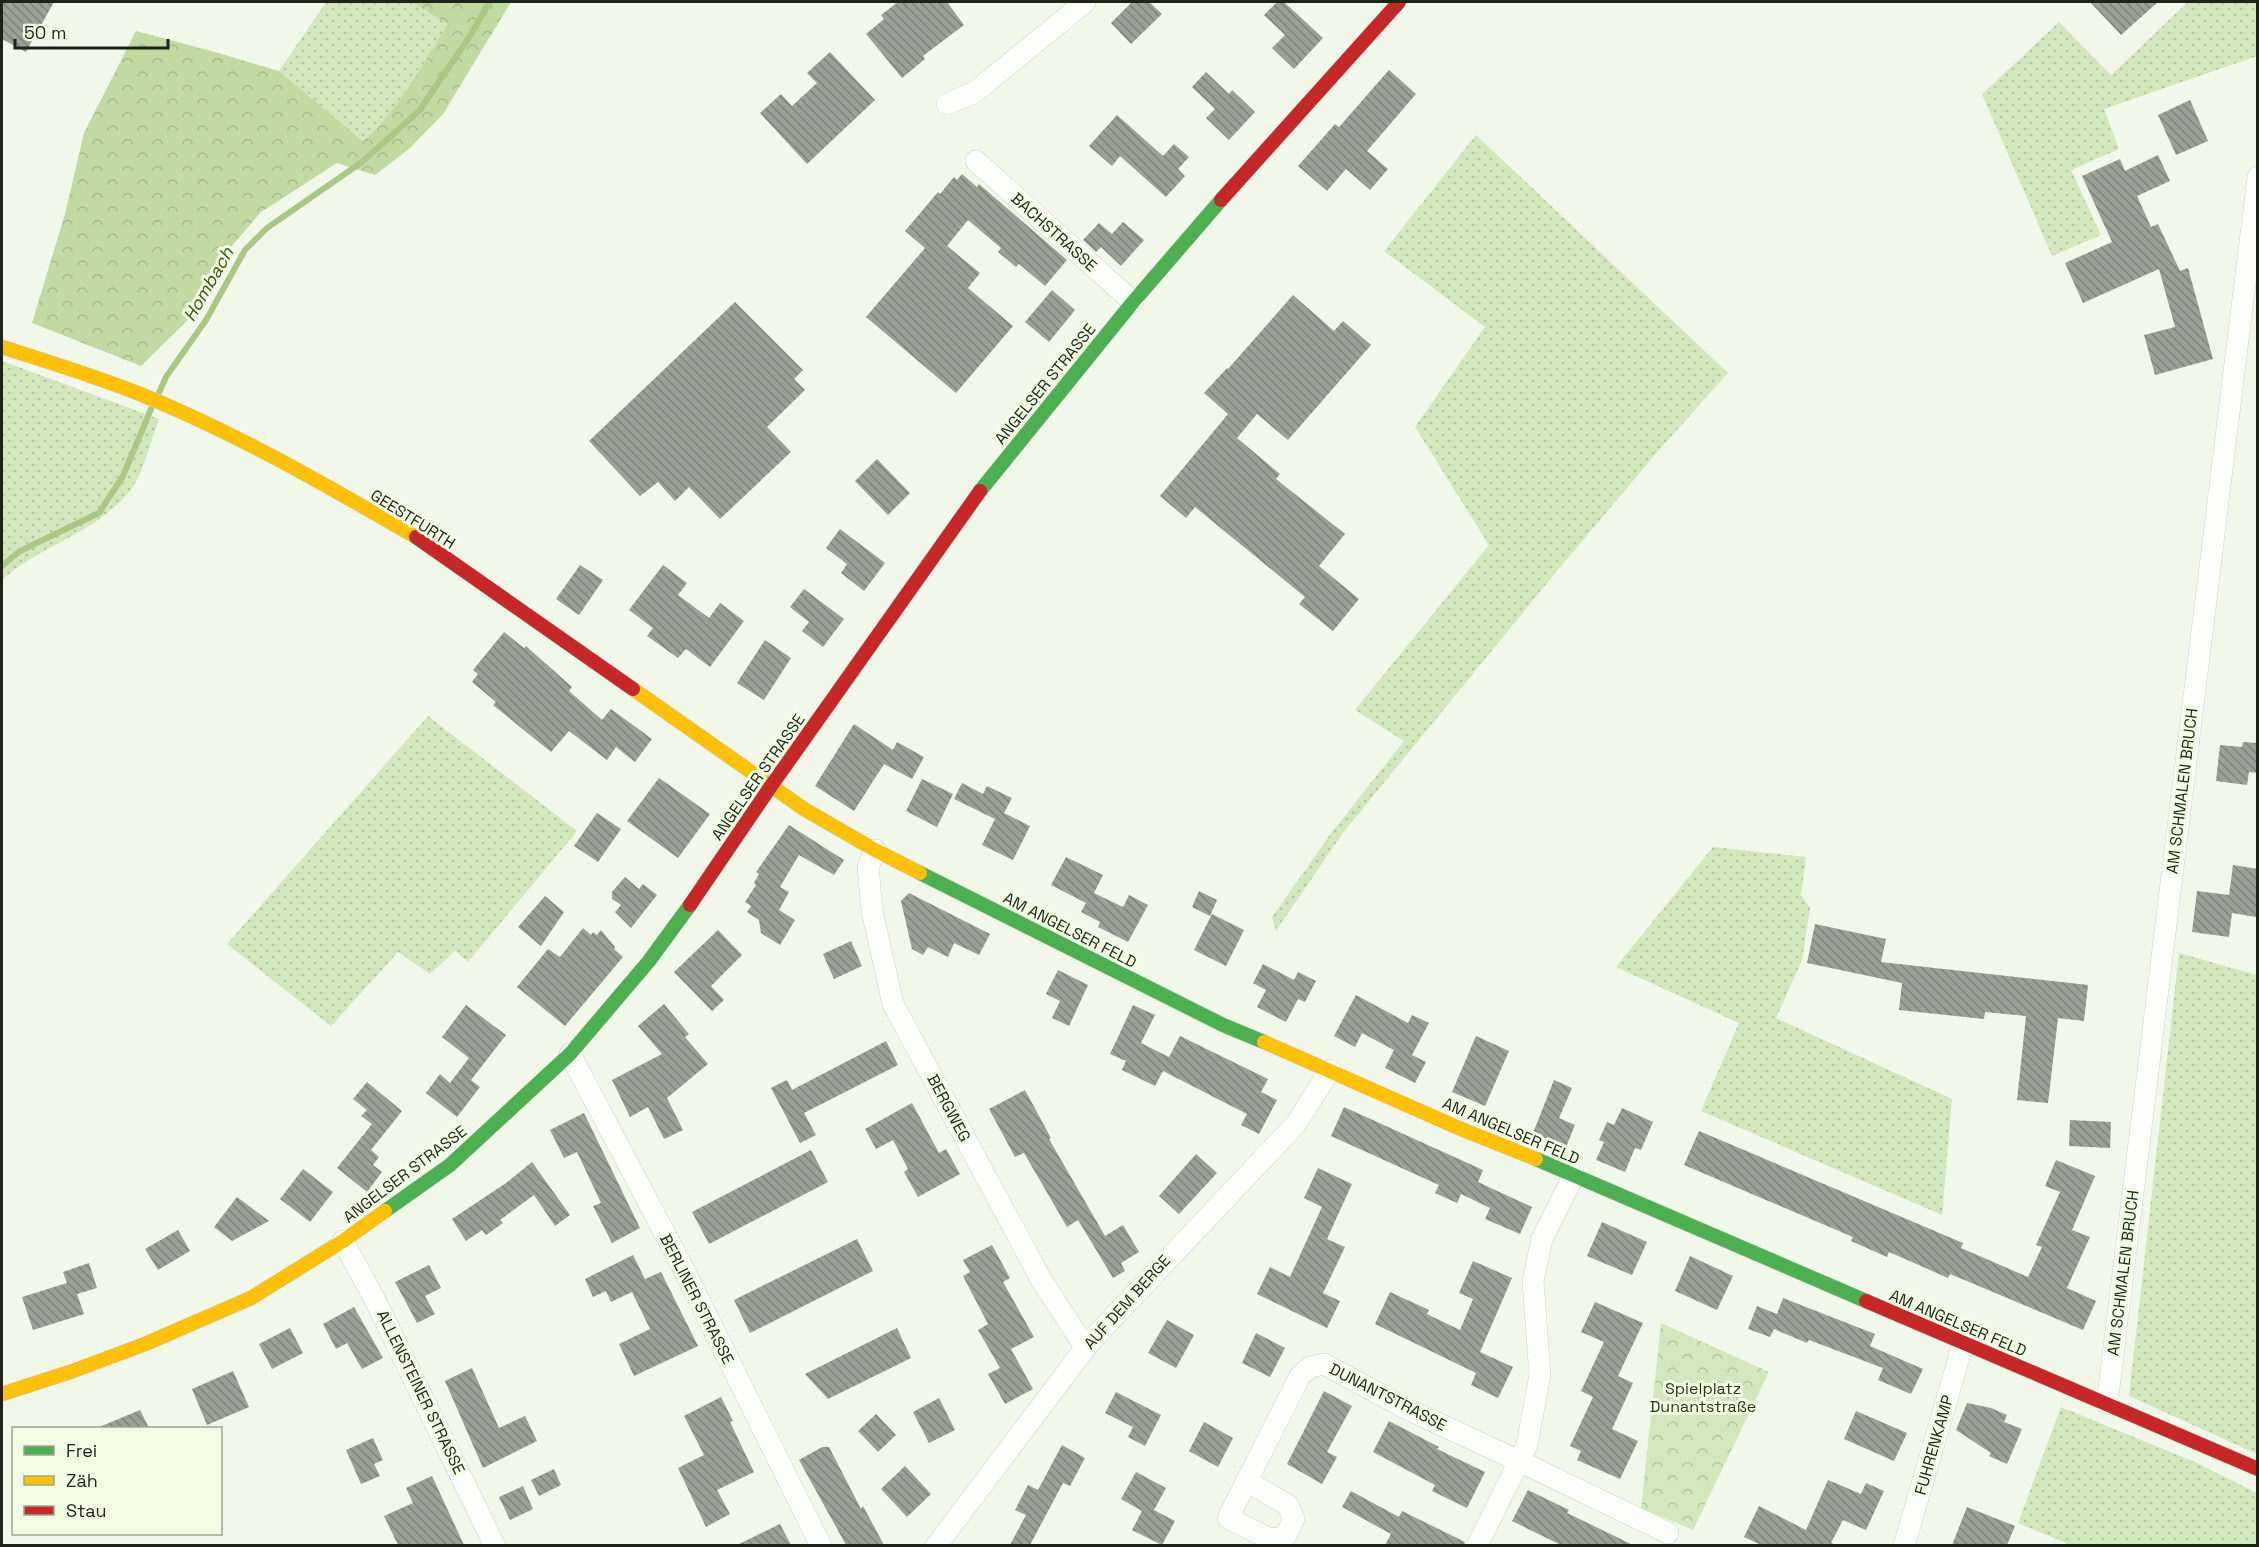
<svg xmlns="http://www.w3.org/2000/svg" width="2259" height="1547" viewBox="0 0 2259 1547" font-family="'Space Grotesk',sans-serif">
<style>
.grass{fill:url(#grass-dots)}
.forest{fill:url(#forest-crowns)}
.park{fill:url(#park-crowns)}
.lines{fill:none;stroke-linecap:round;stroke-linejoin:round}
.stream{stroke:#aac884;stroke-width:6}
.building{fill:url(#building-back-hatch)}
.street-casing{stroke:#ccd2c6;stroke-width:22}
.fast-casing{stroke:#ccd2c6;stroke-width:15}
.slow-casing{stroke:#ccd2c6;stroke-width:15}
.jam-casing{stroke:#ccd2c6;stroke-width:15}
.street{stroke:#fdfefc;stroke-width:21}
.fast{stroke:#4caf50;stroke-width:14}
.slow{stroke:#ffc107;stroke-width:14}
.jam{stroke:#c62828;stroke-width:14}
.labels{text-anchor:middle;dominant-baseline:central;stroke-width:6;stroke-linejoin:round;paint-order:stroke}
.street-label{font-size:16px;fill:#1d2317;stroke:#f1fee4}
.park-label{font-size:16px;fill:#293913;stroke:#f1fee4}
.water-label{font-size:18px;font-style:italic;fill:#385110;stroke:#f1fee4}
</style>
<defs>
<pattern id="grass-dots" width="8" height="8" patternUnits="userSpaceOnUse" patternTransform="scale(1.5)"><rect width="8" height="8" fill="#d2e7bb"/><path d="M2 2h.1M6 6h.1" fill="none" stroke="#b4c6a0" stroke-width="1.8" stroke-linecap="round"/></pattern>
<pattern id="forest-crowns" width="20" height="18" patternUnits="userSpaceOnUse" patternTransform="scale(1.5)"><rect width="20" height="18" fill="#c1daa2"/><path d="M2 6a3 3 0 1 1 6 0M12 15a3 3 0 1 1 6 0" fill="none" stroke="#a5bb8b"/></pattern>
<pattern id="park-crowns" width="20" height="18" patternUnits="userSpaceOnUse" patternTransform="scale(1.5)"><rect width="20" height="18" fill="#d2e7bb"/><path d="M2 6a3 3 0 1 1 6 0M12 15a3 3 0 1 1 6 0" fill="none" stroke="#b4c6a0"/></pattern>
<pattern id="building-back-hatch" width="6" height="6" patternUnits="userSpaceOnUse" patternTransform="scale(1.5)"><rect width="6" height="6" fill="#9ba195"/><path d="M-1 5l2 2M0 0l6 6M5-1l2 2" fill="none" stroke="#7e8379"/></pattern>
</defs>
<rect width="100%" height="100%" fill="#f1f8ea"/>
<!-- grass -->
<g class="grass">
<path d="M326,2H412L449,24C426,59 396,117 363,141L279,71Z"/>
<polygon points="2188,2 2257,2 2257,56 2104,109 2119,149 2071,170 2101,235 2052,256 1982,94 2059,22 2111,75"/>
<polygon points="1476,135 1728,373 1658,451 1552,577 1342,834 1276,931 1272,917 1332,832 1404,741 1355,710 1489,545 1415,427 1485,327 1384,251"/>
<path d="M2,361L159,419C152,438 143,473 132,488C99,533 41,544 2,580Z"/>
<polygon points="428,716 577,831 468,962 455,951 430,974 398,952 331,1026 227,944"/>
<polygon points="1713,847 1806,857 1801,895 1810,908 1802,960 1776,1018 1952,1099 1942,1215 1701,1111 1739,1023 1616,967"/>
<polygon points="2179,953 2257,975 2257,1454 2129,1396"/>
<polygon points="2061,1407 2197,1463 2257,1493 2257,1545 2065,1545 2066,1543 2018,1523"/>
</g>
<!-- forest -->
<path class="forest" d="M412,2H511L443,114L409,149L375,175L337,163L261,212L220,260L188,320L141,366L32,323L65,214L84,133L136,31L215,52L279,71L363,141C393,119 427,57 448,24Z"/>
<!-- park -->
<polygon class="park" points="1661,1323 1769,1372 1693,1530 1641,1508"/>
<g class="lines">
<!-- stream -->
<g class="stream">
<polyline points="158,395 166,377 206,320 245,250 267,228 362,162 419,111 468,39 490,2"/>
<polyline points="2,566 20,551 99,513 123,476 151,409"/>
</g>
</g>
<!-- building -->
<g class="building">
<polygon points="2,2 54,2 26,52 2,39"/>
<polygon points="898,2 947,2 964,25 923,56 925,59 902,78 866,34 884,19 881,15"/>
<polygon points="1132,2 1149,2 1162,14 1131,44 1111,23"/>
<polygon points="1277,2 1284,2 1323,38 1294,69 1272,48 1285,35 1264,15"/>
<polygon points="2090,2 2158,2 2121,35"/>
<polygon points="830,52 875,100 807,164 760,113 781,94 792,106 817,83 807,73"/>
<polygon points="1389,70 1416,94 1367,151 1388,169 1370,190 1346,169 1327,191 1298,166 1335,124 1339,127"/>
<polygon points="1206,72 1229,94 1232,90 1255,112 1229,140 1206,118 1215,109 1192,87"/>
<polygon points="2190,100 2208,141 2176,155 2158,115"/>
<polygon points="1117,115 1163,156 1174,144 1189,157 1178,169 1185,176 1166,197 1120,156 1112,166 1089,146"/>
<polygon points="2158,155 2170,181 2137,196 2151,227 2158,224 2180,271 2188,268 2213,359 2155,375 2144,335 2175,327 2159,269 2083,303 2065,263 2112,242 2082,176 2120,159 2125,171"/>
<polygon points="962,174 977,187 979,184 1067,260 1045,286 1019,264 1016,267 998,252 1001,248 968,220 947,246 980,273 968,288 1013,326 956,393 866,317 925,248 905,231 938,192 940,194 954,177 957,180"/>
<polygon points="1123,222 1144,240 1121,266 1101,247 1096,252 1083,240 1099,223 1112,234"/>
<polygon points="1052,290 1075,310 1049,342 1025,322"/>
<polygon points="1293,295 1334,331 1343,321 1371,345 1288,440 1257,414 1237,438 1280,474 1276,479 1345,534 1319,566 1359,599 1333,631 1299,604 1305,597 1195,507 1186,518 1160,496 1228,414 1204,393 1227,368 1228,369"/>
<polygon points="735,302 803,370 794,379 805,390 767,427 791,452 720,519 689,487 675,501 658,482 640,496 589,441"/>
<polygon points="877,459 910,493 888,515 855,481"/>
<polygon points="840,529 885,563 864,591 841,573 847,564 826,548"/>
<polygon points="580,565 603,580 579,615 556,599"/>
<polygon points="663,565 687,583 678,595 709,618 720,603 744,621 710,667 686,649 678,658 647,636 653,628 629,610"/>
<polygon points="804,589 844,619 823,647 802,631 809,622 790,607"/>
<polygon points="504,632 524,648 526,646 572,687 569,691 602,720 611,709 652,739 635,762 616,747 607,760 569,731 551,752 493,705 496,702 472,682 478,674 473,670"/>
<polygon points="765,640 791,658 764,700 737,683"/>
<polygon points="854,724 893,750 897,742 924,757 912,779 884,764 854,811 815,786"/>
<polygon points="2243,742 2258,743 2258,773 2249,772 2247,785 2216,781 2220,745 2242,747"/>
<polygon points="659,778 710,814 678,858 627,821"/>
<polygon points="922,779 953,794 937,827 906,811"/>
<polygon points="962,783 983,794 987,786 1012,798 1004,813 1030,826 1013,860 982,845 995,819 954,799"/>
<polygon points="597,813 621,829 598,862 574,846"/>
<polygon points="789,825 844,860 834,875 799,855 780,887 789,892 779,910 795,920 780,945 761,933 759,920 747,912 751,906 745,902 756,885 754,883 759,874 756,872"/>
<polygon points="1066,857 1103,875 1094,893 1123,907 1129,895 1148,905 1128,942 1098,927 1100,922 1081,912 1086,903 1051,885"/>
<polygon points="2233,865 2258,869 2256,917 2232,913 2229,937 2192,932 2197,891 2229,895"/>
<polygon points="625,877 639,889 643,884 657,895 631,928 615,912 621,905 612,899 612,892"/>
<polygon points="1199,891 1217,900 1210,916 1192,907"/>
<polygon points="909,893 990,934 979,955 954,943 948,957 928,947 923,955 912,949 901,901"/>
<polygon points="545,896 564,912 541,946 518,927"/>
<polygon points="1212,914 1244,930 1226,966 1194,950"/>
<polygon points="1815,924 1886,939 1881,962 2088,985 2084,1021 2058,1018 2048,1103 2017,1100 2026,1016 1985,1012 1984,1019 1899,1010 1902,983 1807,963"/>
<polygon points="583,928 591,935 593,932 597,935 601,930 615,947 614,949 623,957 565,1026 517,987 548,949 560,957"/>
<polygon points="718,930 742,955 711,986 724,1000 712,1011 674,972"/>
<polygon points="851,941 862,966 834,979 823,954"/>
<polygon points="1263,964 1294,980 1298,972 1316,981 1305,1002 1298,999 1286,1022 1257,1007 1266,990 1253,983"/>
<polygon points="1058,970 1088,985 1069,1026 1052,1018 1060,1001 1046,994"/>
<polygon points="1356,995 1408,1023 1412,1015 1429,1023 1412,1055 1426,1062 1415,1083 1385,1068 1394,1050 1362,1033 1355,1047 1334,1036"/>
<polygon points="664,1004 689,1034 685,1037 708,1064 667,1098 683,1130 664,1139 648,1107 630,1117 612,1080 662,1054 638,1026"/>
<polygon points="466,1005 506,1035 471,1080 480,1087 457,1117 426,1093 440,1074 450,1083 469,1058 442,1037"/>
<polygon points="1133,1005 1155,1015 1141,1043 1169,1057 1180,1036 1268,1079 1261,1092 1277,1100 1259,1134 1241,1125 1247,1114 1163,1071 1155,1086 1122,1070 1126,1061 1110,1054"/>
<polygon points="1476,1036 1509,1051 1485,1106 1452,1092"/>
<polygon points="886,1041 898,1065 804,1113 816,1135 800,1143 771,1088 787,1080 792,1090"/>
<polygon points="1554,1080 1572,1088 1559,1118 1575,1125 1566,1147 1533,1133"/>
<polygon points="367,1082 402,1111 371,1150 379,1157 373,1165 382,1172 367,1192 337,1168 372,1124 361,1116 367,1110 353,1099"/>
<polygon points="1025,1090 1051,1138 1049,1139 1105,1236 1123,1225 1139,1252 1121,1263 1125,1271 1113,1278 1078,1220 1067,1227 1024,1153 1015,1157 989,1109"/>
<polygon points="912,1103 939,1153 946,1149 960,1174 918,1197 904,1172 908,1169 893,1140 876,1149 865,1129"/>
<polygon points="1344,1107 1483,1170 1478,1182 1532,1207 1520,1234 1485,1219 1490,1208 1461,1194 1457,1203 1435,1193 1439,1185 1331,1136"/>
<polygon points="1622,1108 1653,1122 1641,1150 1635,1148 1625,1172 1596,1160 1604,1142 1599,1140 1607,1122 1614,1125"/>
<polygon points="584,1113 640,1228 612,1243 593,1206 601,1203 577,1152 564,1158 550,1130"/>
<polygon points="2070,1120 2111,1122 2110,1148 2069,1146"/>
<polygon points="1699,1131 1963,1243 1961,1248 2028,1277 2042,1247 2036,1245 2060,1192 2045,1186 2056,1160 2095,1176 2072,1230 2090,1237 2067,1288 2096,1301 2083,1330 1950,1274 1948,1278 1889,1252 1887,1257 1851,1241 1853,1237 1684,1165"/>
<polygon points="811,1150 828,1182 709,1244 692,1212"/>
<polygon points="1196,1154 1217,1173 1179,1214 1159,1196"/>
<polygon points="532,1162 570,1215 555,1226 534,1195 500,1220 503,1223 486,1235 482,1230 466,1241 452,1219 506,1183"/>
<polygon points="1318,1168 1352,1184 1327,1239 1345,1247 1323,1293 1340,1301 1327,1328 1257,1294 1270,1267 1290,1277 1322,1207 1304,1198"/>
<polygon points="303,1169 333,1192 310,1222 280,1199"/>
<polygon points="237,1197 269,1221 232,1241 214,1227"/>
<polygon points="1602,1222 1647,1242 1632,1275 1587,1256"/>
<polygon points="178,1230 190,1251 158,1270 145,1249"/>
<polygon points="857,1239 873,1271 750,1333 734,1300"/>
<polygon points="992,1245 1010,1278 1003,1282 1034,1337 1011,1349 1033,1389 1005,1404 988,1374 1000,1368 978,1330 988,1324 963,1276 970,1272 963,1260"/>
<polygon points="633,1255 645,1279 661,1272 698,1346 634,1376 619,1344 650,1329 632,1292 611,1302 606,1291 593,1297 585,1279"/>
<polygon points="1690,1256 1733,1276 1717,1310 1675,1291"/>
<polygon points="1473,1261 1512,1278 1480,1352 1513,1367 1498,1398 1471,1385 1476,1373 1375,1324 1390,1292 1429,1310 1427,1314 1460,1330 1473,1299 1459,1293"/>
<polygon points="89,1263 97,1288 77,1294 84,1314 33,1330 22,1297 67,1283 63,1272"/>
<polygon points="429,1265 441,1288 425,1296 435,1314 417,1323 395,1282"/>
<polygon points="1783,1298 1875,1334 1870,1346 1923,1369 1911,1394 1878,1380 1883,1368 1809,1340 1807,1343 1774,1329 1770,1337 1748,1329 1757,1306 1777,1314"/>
<polygon points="1595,1302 1643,1323 1618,1376 1633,1383 1612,1429 1638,1441 1620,1479 1577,1460 1581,1451 1570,1446 1593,1397 1581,1391 1604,1342 1581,1332"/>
<polygon points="354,1307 383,1358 362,1369 347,1343 336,1349 323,1324"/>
<polygon points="1167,1320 1194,1335 1176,1368 1148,1353"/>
<polygon points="290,1328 303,1353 272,1369 259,1344"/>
<polygon points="897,1328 911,1358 828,1399 805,1374"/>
<polygon points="1256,1333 1285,1348 1270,1377 1242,1363"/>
<polygon points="472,1368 499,1428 525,1416 537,1441 483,1468 445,1381"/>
<polygon points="233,1371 249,1407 207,1425 192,1389"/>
<polygon points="1324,1391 1352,1406 1327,1452 1337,1457 1322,1484 1287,1464"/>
<polygon points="1116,1392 1161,1415 1145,1446 1128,1437 1133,1427 1105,1413"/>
<polygon points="721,1397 733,1421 730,1422 754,1472 717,1490 730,1514 706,1527 678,1468 704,1455 684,1416"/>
<polygon points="939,1398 955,1430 929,1443 913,1412"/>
<polygon points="1967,1403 1991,1408 2007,1415 2004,1422 2022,1429 2007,1464 1989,1456 1991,1453 1956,1430"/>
<polygon points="140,1410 149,1428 97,1428"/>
<polygon points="1856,1411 1907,1433 1894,1461 1844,1439"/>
<polygon points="876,1414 896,1435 878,1452 858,1431"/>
<polygon points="1389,1421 1439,1447 1437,1449 1485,1472 1467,1508 1432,1491 1435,1485 1373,1452"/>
<polygon points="1204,1422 1233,1438 1218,1467 1189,1451"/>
<polygon points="373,1438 383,1460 374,1464 380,1476 361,1484 346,1450"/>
<polygon points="1062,1445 1085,1458 1070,1486 1063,1483 1030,1545 1010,1545 1026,1515 1015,1510 1028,1485 1038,1490"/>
<polygon points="822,1447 829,1447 861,1509 863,1506 884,1545 846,1545 799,1460"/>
<polygon points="905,1466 931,1494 907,1517 881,1489"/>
<polygon points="554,1469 561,1485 539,1496 531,1480"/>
<polygon points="1136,1472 1166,1488 1154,1510 1175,1521 1162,1545 1132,1530 1142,1511 1121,1499"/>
<polygon points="432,1476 464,1545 398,1545 384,1516 413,1503 406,1488"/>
<polygon points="1828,1480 1861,1494 1866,1483 1884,1491 1866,1530 1843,1520 1831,1543 1837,1545 1761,1545 1744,1537 1759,1506 1806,1530"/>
<polygon points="523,1486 533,1509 510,1520 499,1497"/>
<polygon points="1528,1490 1569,1510 1567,1513 1633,1545 1561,1545 1512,1521"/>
<polygon points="1351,1491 1399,1517 1402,1511 1465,1542 1464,1545 1385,1545 1391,1534 1342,1507"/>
<polygon points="1967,1507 2015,1526 2007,1545 1952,1545"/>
<polygon points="780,1524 791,1545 737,1545"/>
</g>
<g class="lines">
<defs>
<g id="street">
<polyline points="947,104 975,92 1085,2"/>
<polyline points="976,161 1133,302"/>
<polyline points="875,850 868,867 872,911 893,1004 1042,1281 1081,1341 1089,1343"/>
<polyline points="570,1054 683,1268 821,1546"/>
<polyline points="343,1241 375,1300 495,1546"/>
<polyline points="2107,1404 2258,177"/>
<polyline points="1246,1481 1288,1505 1294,1519 1285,1537 1270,1539 1228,1518 1300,1376 1310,1367 1324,1364 1407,1409 1519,1461 1668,1533"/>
<polyline points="936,1546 1089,1343 1296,1124 1330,1070"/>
<polyline points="1477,1546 1527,1445 1540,1375 1533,1281 1542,1239 1574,1175"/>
<polyline points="1904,1546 1963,1344"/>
</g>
<g id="fast">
<polyline points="980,491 1133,302 1221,200"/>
<polyline points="920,873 1223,1025 1264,1042"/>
<polyline points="1536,1159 1866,1301"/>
<polyline points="385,1211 450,1165 570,1054 649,961 690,905"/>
</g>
<g id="slow">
<path d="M2,347C49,362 95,376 140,394C236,433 326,485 416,537"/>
<polyline points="633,689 804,809 875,850 920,873"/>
<polyline points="1264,1042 1461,1129 1536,1159"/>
<polyline points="2,1394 73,1371 145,1344 251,1298 343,1241 385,1211"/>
</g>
<g id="jam">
<polyline points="1221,200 1399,2"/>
<polyline points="416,537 633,689"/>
<polyline points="690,905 771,786 980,491"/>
<polyline points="1866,1301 2258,1469"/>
</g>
</defs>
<!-- street casing -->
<use href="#street" class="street-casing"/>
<!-- fast casing -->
<use href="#fast" class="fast-casing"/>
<!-- slow casing -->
<use href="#slow" class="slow-casing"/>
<!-- jam casing -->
<use href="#jam" class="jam-casing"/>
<!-- street -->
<use href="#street" class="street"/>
<!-- fast -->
<use href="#fast" class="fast"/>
<!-- slow -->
<use href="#slow" class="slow"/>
<!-- jam -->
<use href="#jam" class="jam"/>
</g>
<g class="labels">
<!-- street labels -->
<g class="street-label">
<text transform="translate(1054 232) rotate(42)">BACHSTRASSE</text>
<text transform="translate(1045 384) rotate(-51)">ANGELSER STRASSE</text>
<text transform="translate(413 519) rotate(32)">GEESTFURTH</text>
<text transform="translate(758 777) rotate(-55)">ANGELSER STRASSE</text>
<text transform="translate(2182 791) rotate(-83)">AM SCHMALEN BRUCH</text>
<text transform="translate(1070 930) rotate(27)">AM ANGELSER FELD</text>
<text transform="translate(949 1108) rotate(62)">BERGWEG</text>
<text transform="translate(1511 1131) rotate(23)">AM ANGELSER FELD</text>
<text transform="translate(405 1174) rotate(-37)">ANGELSER STRASSE</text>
<text transform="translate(2123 1273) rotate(-83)">AM SCHMALEN BRUCH</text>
<text transform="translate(697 1299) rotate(63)">BERLINER STRASSE</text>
<text transform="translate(1127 1302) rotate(-48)">AUF DEM BERGE</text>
<text transform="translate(1958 1323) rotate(23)">AM ANGELSER FELD</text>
<text transform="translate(421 1392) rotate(64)">ALLENSTEINER STRASSE</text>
<text transform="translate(1388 1397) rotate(27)">DUNANTSTRASSE</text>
<text transform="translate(1934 1445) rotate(-74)">FUHRENKAMP</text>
</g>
<!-- park labels -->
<g class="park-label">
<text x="1703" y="1388">Spielplatz<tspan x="1703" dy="18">Dunantstraße</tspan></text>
</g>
<!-- water labels -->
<g class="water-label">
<text transform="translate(208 284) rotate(-60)">Hombach</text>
</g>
</g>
<!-- border -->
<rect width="2259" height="1547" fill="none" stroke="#1d2317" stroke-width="6"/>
<!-- legend -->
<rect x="12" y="1427" width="210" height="108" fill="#f1fee4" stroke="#9ca692" stroke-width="1.5"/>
<rect x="24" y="1446" width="30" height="9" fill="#4caf50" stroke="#9ca692" stroke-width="1.5"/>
<text x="66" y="1457" font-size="18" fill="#1d2317">Frei</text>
<rect x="24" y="1476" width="30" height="9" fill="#ffc107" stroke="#9ca692" stroke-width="1.5"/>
<text x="66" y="1487" font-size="18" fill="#1d2317">Zäh</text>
<rect x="24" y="1506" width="30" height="9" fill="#c62828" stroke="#9ca692" stroke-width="1.5"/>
<text x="66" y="1517" font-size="18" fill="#1d2317">Stau</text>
<!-- scale -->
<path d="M15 39v9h153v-9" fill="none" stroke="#1d2317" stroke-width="3"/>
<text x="24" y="39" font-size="18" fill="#1d2317" stroke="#f1fee4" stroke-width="4.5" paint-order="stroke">50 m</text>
</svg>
